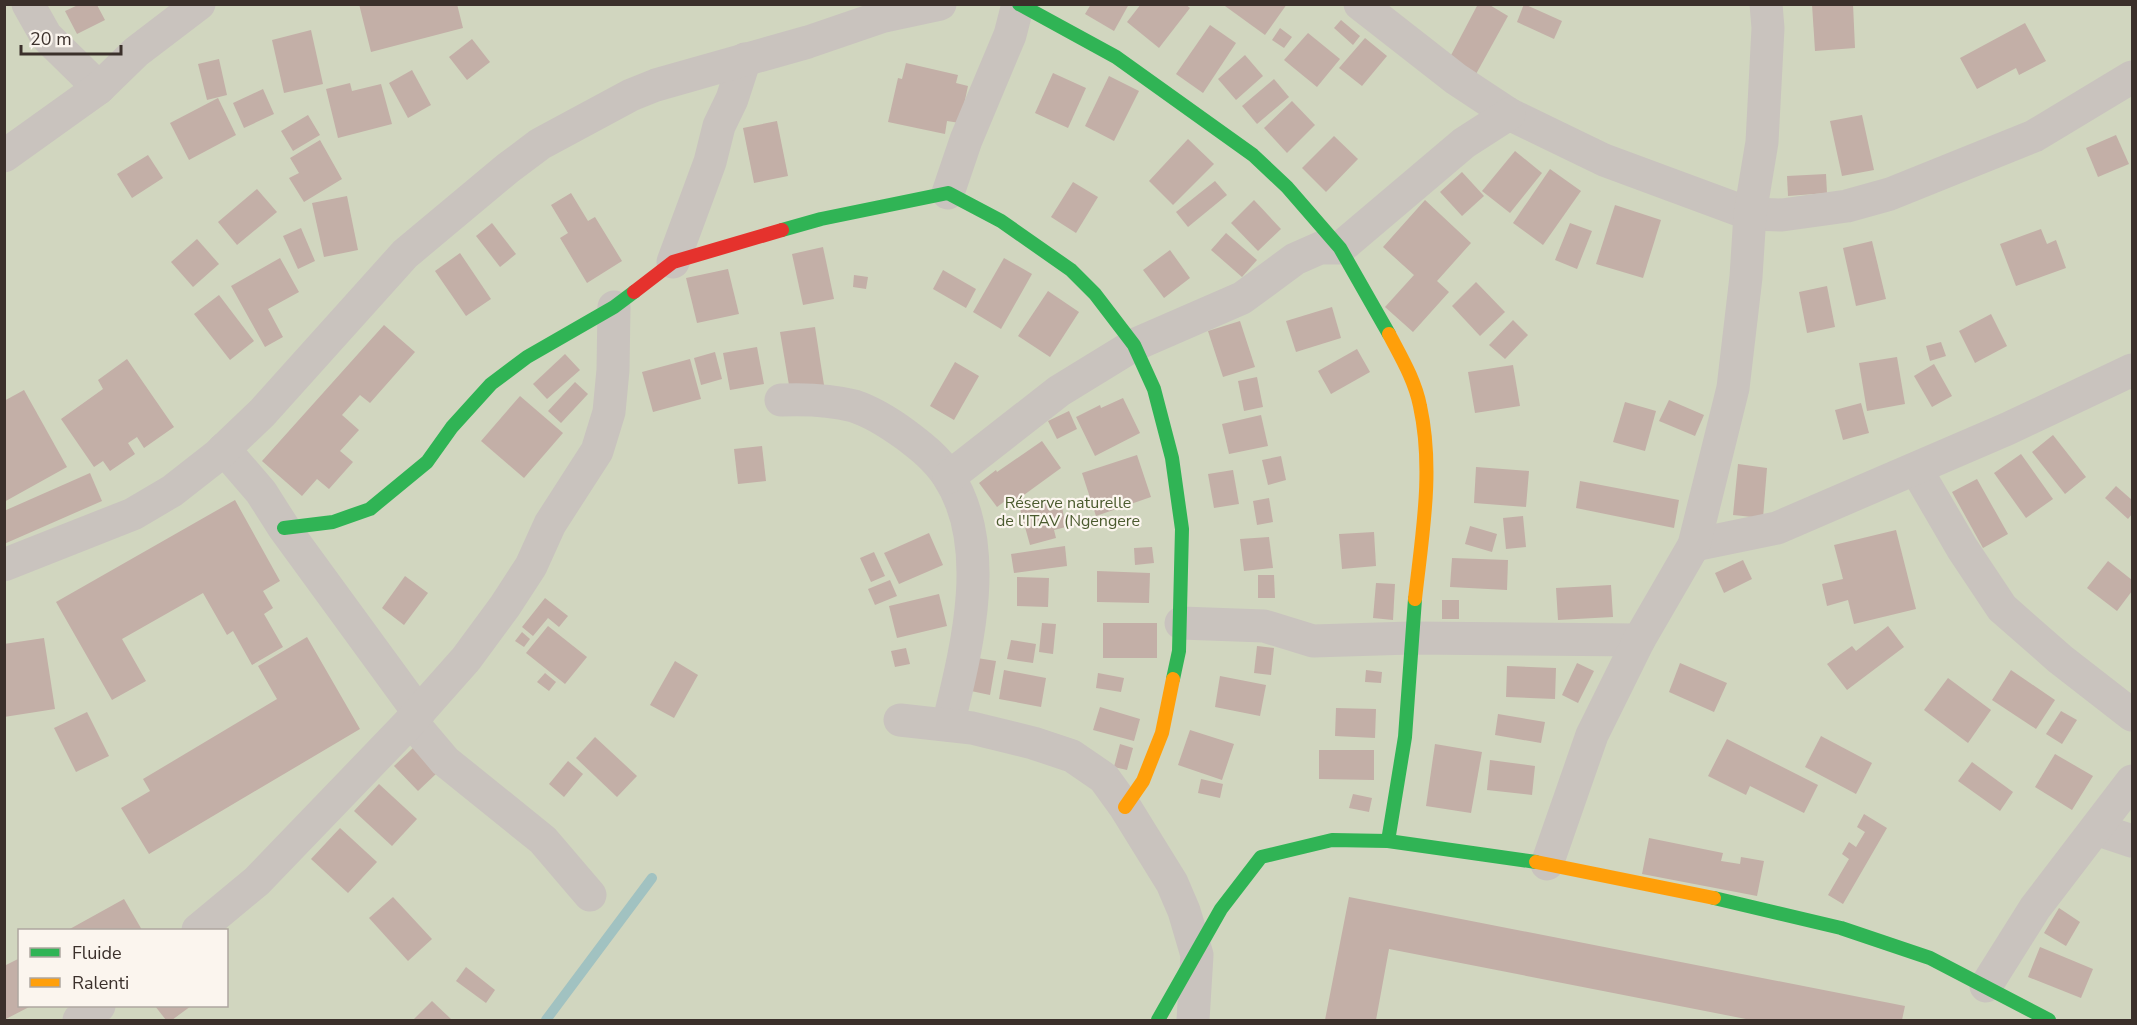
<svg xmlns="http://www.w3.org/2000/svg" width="2137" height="1025" viewBox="0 0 2137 1025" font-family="'Nunito Sans',sans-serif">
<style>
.green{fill:#d1d6bf;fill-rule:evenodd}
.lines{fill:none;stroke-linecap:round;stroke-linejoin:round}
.stream{stroke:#a1c2c1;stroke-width:10}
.building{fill:#c3afa7}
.street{stroke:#c9c3be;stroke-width:33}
.fast{stroke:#30b455;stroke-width:14}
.slow{stroke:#ff9f0a;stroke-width:14}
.jam{stroke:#e5322d;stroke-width:14}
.labels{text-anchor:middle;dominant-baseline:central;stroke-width:4.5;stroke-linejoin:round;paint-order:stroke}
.park-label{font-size:16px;fill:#4a5a2e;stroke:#fbf5ee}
</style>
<rect width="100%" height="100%" fill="#f0ebe5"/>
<!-- green -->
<path class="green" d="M5,5H2132V1020H5ZM20,930H226V1006H20Z"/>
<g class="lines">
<!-- stream -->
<polyline class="stream" points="546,1020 652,878"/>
</g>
<!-- building -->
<g class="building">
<polygon points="359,4 457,4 463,28 371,52"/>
<polygon points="1091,4 1129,4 1114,31 1085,14"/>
<polygon points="1141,4 1185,4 1190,8 1159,48 1127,22"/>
<polygon points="1226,4 1287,4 1265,35 1225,6"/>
<polygon points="1478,4 1488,4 1508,16 1476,74 1449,59"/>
<polygon points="1524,4 1562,21 1554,39 1517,22"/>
<polygon points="1812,4 1853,4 1855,48 1815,51"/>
<polygon points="78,5 97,5 105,20 77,34 65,11"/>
<polygon points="1341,20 1360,36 1353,45 1334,28"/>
<polygon points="2025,23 2046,61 2019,75 2016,68 1977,89 1960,58"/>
<polygon points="1210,25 1236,43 1203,93 1176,74"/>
<polygon points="1280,28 1292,37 1284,48 1272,40"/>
<polygon points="311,30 323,84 284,93 272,40"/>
<polygon points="1308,33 1340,59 1317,87 1284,60"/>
<polygon points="1365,38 1387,56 1362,86 1339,68"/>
<polygon points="472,39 490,62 467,80 449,57"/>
<polygon points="1245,55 1263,76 1236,100 1218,79"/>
<polygon points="219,59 227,95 207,100 198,64"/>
<polygon points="906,63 958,75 956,83 968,86 960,123 947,121 945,134 888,122 898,78 902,79"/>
<polygon points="412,70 431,105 408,118 389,83"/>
<polygon points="1053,73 1086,88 1068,128 1035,113"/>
<polygon points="1109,76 1139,91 1114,141 1085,126"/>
<polygon points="1274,79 1289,97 1257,124 1242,106"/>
<polygon points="350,83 352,91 381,84 392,124 338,138 326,89"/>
<polygon points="263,89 274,114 244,128 233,103"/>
<polygon points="218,98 236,135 189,160 170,123"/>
<polygon points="1292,101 1315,125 1287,153 1264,128"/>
<polygon points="308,115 320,135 293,151 281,131"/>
<polygon points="1862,115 1874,170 1842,176 1830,121"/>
<polygon points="777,121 788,176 754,183 743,128"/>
<polygon points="2116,135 2129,164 2098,177 2086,148"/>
<polygon points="1334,136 1358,159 1326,192 1302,168"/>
<polygon points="1188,139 1214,164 1173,205 1149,181"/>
<polygon points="320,140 342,179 304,202 289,178 299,173 290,158"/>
<polygon points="1515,151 1542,173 1510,213 1482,191"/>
<polygon points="148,155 163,178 132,198 117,174"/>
<polygon points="1550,169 1581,191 1543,245 1513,223"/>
<polygon points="1462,172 1484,196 1462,216 1440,192"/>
<polygon points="1826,174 1827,193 1788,196 1787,176"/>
<polygon points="1215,181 1227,195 1188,227 1176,212"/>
<polygon points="1073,182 1098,197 1076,233 1051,217"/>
<polygon points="257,189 277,212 237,245 218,222"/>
<polygon points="571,193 588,221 595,217 622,261 587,283 560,238 568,233 551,205"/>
<polygon points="347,196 358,250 324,257 312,203"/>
<polygon points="1254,200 1281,229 1258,251 1231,223"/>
<polygon points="1425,200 1471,243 1437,281 1449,292 1413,332 1385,307 1414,275 1383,247"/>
<polygon points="1615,205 1661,220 1643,278 1596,264"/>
<polygon points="492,223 516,254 500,267 476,236"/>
<polygon points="1570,223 1592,231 1577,269 1555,260"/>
<polygon points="301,228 315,261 298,269 283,236"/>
<polygon points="2041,229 2047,244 2056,240 2066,268 2016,286 2000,244"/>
<polygon points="1226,233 1257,260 1242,277 1211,250"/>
<polygon points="197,239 219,264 193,287 171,262"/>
<polygon points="1872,241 1886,299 1856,306 1843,248"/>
<polygon points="823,247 834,299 803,305 792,254"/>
<polygon points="1170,250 1190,278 1164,298 1143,270"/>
<polygon points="460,253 491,299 466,316 435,271"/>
<polygon points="280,258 299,292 268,309 283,337 265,347 231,286"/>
<polygon points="1004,258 1032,274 1001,329 973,312"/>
<polygon points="728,269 739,314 697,323 686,278"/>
<polygon points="943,270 976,289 966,308 933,289"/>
<polygon points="854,275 868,277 866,289 853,287"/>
<polygon points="1476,282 1505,312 1480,336 1452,306"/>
<polygon points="1827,286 1835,327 1807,333 1799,292"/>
<polygon points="1048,291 1079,312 1050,357 1018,336"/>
<polygon points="219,295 254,341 230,360 194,314"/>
<polygon points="1332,307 1341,338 1296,352 1286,321"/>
<polygon points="1991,314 2007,346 1975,363 1959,331"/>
<polygon points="1513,320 1528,335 1505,359 1489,345"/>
<polygon points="1240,321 1255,367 1223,377 1208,331"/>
<polygon points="384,325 415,352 370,403 360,395 342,415 359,430 340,451 353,462 329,489 317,479 302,496 262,461"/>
<polygon points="815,327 824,385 790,391 780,332"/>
<polygon points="1941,342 1946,356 1930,361 1926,346"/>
<polygon points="757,347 764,384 730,390 723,353"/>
<polygon points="1357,349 1370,372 1331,394 1318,371"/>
<polygon points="715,352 722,379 701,385 694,358"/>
<polygon points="565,354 580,370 547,399 533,384"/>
<polygon points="1897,357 1905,404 1867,411 1859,363"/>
<polygon points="127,359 174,427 144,448 137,437 128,443 135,454 110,471 103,461 94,467 61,419 103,389 98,380"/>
<polygon points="690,359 701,399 653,412 642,372"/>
<polygon points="955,362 979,376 954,420 930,406"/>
<polygon points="1934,364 1952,396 1932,407 1914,376"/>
<polygon points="1513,365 1520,406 1475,413 1468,372"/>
<polygon points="1257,377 1263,407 1244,411 1238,381"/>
<polygon points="575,382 588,394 561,423 548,411"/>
<polygon points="24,390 67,467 4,502 4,401"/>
<polygon points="520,396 563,433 524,478 481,441"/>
<polygon points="1123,398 1140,433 1095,456 1076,417 1100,405 1101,408"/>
<polygon points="1669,400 1704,415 1695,436 1659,421"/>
<polygon points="1625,402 1656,411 1645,451 1613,442"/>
<polygon points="1861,403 1869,433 1843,440 1835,410"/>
<polygon points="1069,411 1077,429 1057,439 1048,421"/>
<polygon points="1261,415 1268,446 1229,454 1222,424"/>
<polygon points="2053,435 2086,477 2065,494 2032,452"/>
<polygon points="1042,441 1061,468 1017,500 1013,495 997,507 979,483 996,470 997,472"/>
<polygon points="762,446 766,481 738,484 734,449"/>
<polygon points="2021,454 2053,499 2026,518 1994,473"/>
<polygon points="1137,455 1151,497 1096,516 1082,473"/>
<polygon points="1281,456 1286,480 1268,485 1262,460"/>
<polygon points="1738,464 1767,468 1763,518 1733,515"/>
<polygon points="1476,467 1529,471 1526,507 1474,503"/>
<polygon points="1233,470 1239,504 1214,508 1208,474"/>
<polygon points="90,473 102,501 4,544 4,511"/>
<polygon points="1977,479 2008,534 1983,548 1952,492"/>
<polygon points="1580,481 1679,500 1674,528 1576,508"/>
<polygon points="2116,486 2132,500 2132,514 2128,519 2105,498"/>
<polygon points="1269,498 1273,522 1257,525 1253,501"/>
<polygon points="235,500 280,581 263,591 273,608 264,614 283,647 252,665 233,631 227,635 203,593 122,639 146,681 112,700 56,602"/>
<polygon points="1047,502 1049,511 1062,507 1066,527 1054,530 1056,538 1030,545 1020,509"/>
<polygon points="1523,516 1526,547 1506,549 1503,518"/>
<polygon points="1470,526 1497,534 1492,552 1465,544"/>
<polygon points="1896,530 1916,609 1854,624 1848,600 1827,606 1822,584 1843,579 1834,545"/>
<polygon points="1374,532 1376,566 1342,569 1339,534"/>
<polygon points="929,533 943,565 899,584 884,553"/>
<polygon points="1269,537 1273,568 1244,571 1240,539"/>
<polygon points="1065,546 1067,566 1014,573 1011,554"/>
<polygon points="1152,547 1154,563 1135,565 1134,548"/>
<polygon points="874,552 885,576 871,582 860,558"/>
<polygon points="1452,558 1508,560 1507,590 1450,587"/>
<polygon points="1743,560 1752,579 1724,593 1715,573"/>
<polygon points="2108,561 2132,580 2132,591 2117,611 2087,588"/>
<polygon points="1097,571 1150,573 1149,603 1097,602"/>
<polygon points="1258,575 1274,575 1275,598 1258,598"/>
<polygon points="405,576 428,593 404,625 382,608"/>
<polygon points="1017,577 1049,578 1048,607 1017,606"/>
<polygon points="890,580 897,596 875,605 868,589"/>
<polygon points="1376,583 1395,584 1393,620 1373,618"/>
<polygon points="1611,585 1613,617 1558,620 1556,588"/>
<polygon points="939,594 947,626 897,638 889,606"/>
<polygon points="545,598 568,616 559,627 548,618 533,636 522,627"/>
<rect x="1442" y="600" width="17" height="19"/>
<polygon points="1042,623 1056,624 1053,654 1039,652"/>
<rect x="1103" y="623" width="54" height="35"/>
<polygon points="548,626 587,657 565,684 526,653"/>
<polygon points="1888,626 1904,647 1847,690 1827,664 1852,646 1856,651"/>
<polygon points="522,632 530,639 524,647 515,641"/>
<polygon points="307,637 360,729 149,854 121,808 150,791 143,779 277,699 258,666"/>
<polygon points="44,638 55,709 4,717 4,644"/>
<polygon points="1011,640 1036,644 1033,663 1007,659"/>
<polygon points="1257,646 1274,648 1271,675 1254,673"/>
<polygon points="906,648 910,664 895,667 891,651"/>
<polygon points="977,658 996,661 990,695 971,691"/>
<polygon points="675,661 698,675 674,718 650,705"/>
<polygon points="1577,663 1594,671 1578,703 1562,695"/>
<polygon points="1680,663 1727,683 1714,712 1669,692"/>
<polygon points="1507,666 1556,668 1555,699 1506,697"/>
<polygon points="1004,670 1046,678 1041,707 999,699"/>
<polygon points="1366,670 1382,672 1381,683 1365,682"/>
<polygon points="2011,670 2055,700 2036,729 1992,700"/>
<polygon points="545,673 556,682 549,691 537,682"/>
<polygon points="1098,673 1124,678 1121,692 1096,688"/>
<polygon points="1220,676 1266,685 1260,716 1215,707"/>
<polygon points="1948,678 1991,710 1968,743 1924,710"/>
<polygon points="1100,707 1140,719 1134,741 1093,730"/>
<polygon points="1336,708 1376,709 1375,738 1335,736"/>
<polygon points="2061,711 2077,720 2062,744 2046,734"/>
<polygon points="87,712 109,756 76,772 54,728"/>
<polygon points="1498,714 1545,722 1541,743 1495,735"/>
<polygon points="1190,730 1234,744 1222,780 1178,765"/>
<polygon points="1821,736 1872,763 1856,794 1805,767"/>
<polygon points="595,737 637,776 617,797 576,758"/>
<polygon points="1727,739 1818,785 1804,813 1750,786 1746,795 1708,776"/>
<polygon points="1120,744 1133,748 1127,770 1114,767"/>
<polygon points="1435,744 1482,752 1471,813 1426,806"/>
<polygon points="413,748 437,773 418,791 394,766"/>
<polygon points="1319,750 1374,750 1374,780 1319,779"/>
<polygon points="2055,754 2093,776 2072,810 2035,787"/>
<polygon points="1490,760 1535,766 1532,795 1487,790"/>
<polygon points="568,761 583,774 564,797 549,784"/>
<polygon points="1972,762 2013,792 2000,811 1958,781"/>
<polygon points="1201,779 1223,784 1220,798 1198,793"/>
<polygon points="379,784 417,819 392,846 354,811"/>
<polygon points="1353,794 1372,798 1369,812 1349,808"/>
<polygon points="1864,814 1887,828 1843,904 1828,895 1849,859 1842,854 1849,842 1856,847 1865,832 1857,827"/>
<polygon points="340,828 377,862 348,893 311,859"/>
<polygon points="1649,838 1723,853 1721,861 1740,864 1741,857 1764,861 1757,896 1642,874"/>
<polygon points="393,897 432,939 408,961 369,918"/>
<polygon points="1349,897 1905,1006 1902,1020 1751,1020 1389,949 1376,1020 1325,1020"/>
<polygon points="124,899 142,930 68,930"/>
<polygon points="2059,908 2080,922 2066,946 2044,933"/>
<polygon points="2040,947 2093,969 2081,998 2028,977"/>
<polygon points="20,958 20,1006 31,1006 4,1020 4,966"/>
<polygon points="466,967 495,990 486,1003 456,981"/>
<polygon points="432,1001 452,1020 413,1020"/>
<polygon points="155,1006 191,1006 172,1020 166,1020"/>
</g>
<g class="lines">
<!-- street -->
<g class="street">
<polyline points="28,4 46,36 99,88"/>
<polyline points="1360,4 1456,79 1509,114 1604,160 1750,214 1782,215 1847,206 1890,194 2034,136 2132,77"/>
<polyline points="4,156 99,88 136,52 199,4"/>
<polyline points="948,193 966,140 1010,35 1018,4"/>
<polyline points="673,262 710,162 719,126 732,99 745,59"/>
<path d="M781,400C805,399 831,400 854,406C872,412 891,424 906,435C922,447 937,459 948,476C994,546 966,651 948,725"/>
<polyline points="224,449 261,492 284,528 419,713"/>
<polyline points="1916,469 1962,548 2002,608 2060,659 2132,715"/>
<polyline points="949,477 1059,391 1134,345 1242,298 1295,259 1320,248 1340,248 1464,143 1509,114"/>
<polyline points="1694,545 1777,528 2007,429 2132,370"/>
<polyline points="4,565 133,514 172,491 218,455 262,413 405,254 508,168 540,144 631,95 656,85 808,42 884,16 940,4"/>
<polyline points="1181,623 1264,626 1313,641 1411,638 1639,640"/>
<polyline points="900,720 972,728 1033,743 1072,756 1104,778 1125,807 1172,883 1184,911 1197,955 1193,1020"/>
<polyline points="411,721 445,761 543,840 590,895"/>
<polyline points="2096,829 2132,841"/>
<polyline points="1547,864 1592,735 1639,640 1694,545 1733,388 1746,277 1750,214 1762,142 1768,28 1766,4"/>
<polyline points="198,930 257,881 411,721 466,659 505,606 531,566 550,524 597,451 609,412 613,370 614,307"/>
<polyline points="1986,986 2035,908 2132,781"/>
<polyline points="79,1020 99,1006"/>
</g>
<!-- fast -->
<g class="fast">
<polyline points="1019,4 1116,57 1253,155 1287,187 1340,248 1389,334"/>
<polyline points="782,230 821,219 948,193 1001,221 1071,270 1095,294 1134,345 1154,389 1172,458 1182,529 1179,651 1173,679"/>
<polyline points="284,528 333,522 370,509 427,462 452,427 491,384 527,357 614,307 634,292"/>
<polyline points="1388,841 1405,737 1415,599"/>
<polyline points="1714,898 1841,928 1930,958 2049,1020"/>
<polyline points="1158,1020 1221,909 1261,857 1332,840 1388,841 1536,862"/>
</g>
<!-- slow -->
<g class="slow">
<path d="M1389,334C1401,357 1415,380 1420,406C1434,470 1422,535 1415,599"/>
<polyline points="1125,807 1143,781 1162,733 1173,679"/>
<polyline points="1536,862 1714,898"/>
</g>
<!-- jam -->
<polyline class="jam" points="634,292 673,262 782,230"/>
</g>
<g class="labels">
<!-- park labels -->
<g class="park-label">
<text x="1068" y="503">Réserve naturelle<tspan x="1068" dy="18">de l'ITAV (Ngengere</tspan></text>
</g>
</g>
<!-- border -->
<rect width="2137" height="1025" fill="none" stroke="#3b302b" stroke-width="12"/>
<!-- legend -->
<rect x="18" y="929" width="210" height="78" fill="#fbf5ee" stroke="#aea6a0" stroke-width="1.5"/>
<rect x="30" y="948" width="30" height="9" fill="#30b455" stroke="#aea6a0" stroke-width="1.5"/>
<text x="72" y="959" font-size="18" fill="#3b302b">Fluide</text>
<rect x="30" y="978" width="30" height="9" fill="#ff9f0a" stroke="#aea6a0" stroke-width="1.5"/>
<text x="72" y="989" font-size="18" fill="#3b302b">Ralenti</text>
<!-- scale -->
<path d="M21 45v9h100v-9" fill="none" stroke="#3b302b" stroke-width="3"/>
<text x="30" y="45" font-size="18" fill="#3b302b" stroke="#fbf5ee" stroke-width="4.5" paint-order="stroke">20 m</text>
</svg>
